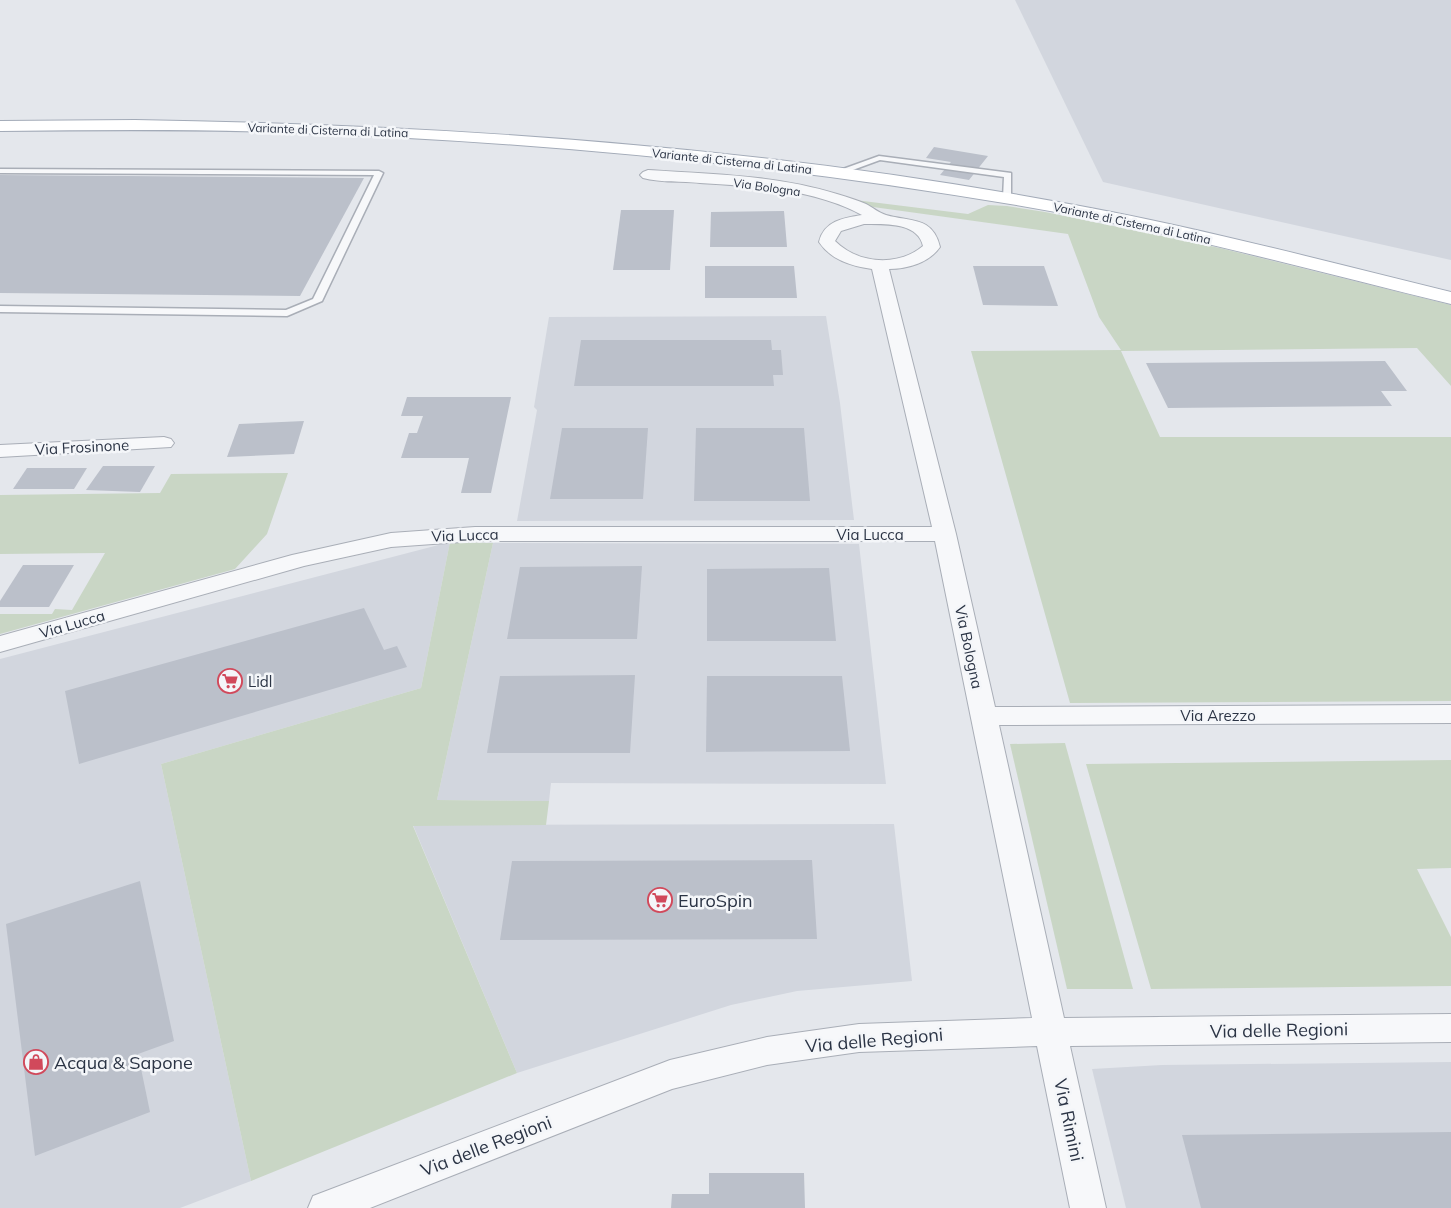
<svg xmlns="http://www.w3.org/2000/svg" width="1451" height="1208" viewBox="0 0 1451 1208" font-family="Mulish,sans-serif">
<style>
.built{fill:#d2d6de}
.green{fill:#c9d6c5}
.building{fill:#bbc0ca}
.lines{fill:none;stroke-linecap:round;stroke-linejoin:round}
.service-casing{stroke:#a9aeb7;stroke-width:3}
.minor-casing{stroke:#a9aeb7;stroke-width:2}
.primary-casing{stroke:#a3abb8;stroke-width:2}
.service{fill:#f7f8fa;fill-rule:evenodd}
.minor{fill:#f7f8fa;fill-rule:evenodd}
.primary{fill:#fff;fill-rule:evenodd}
.labels{text-anchor:middle;dominant-baseline:central;stroke-width:5;stroke-linejoin:round;paint-order:stroke}
.far-street-label{font-size:12px;fill:#2b3445;stroke:#f4f6f9}
.street-label{font-size:15px;fill:#2b3445;stroke:#f4f6f9}
.poi-label{font-size:15px;fill:#2b3445;stroke:#f4f6f9;text-anchor:start}
.near-poi-label{font-size:18px;fill:#2b3445;stroke:#f4f6f9;text-anchor:start}
.near-street-label{font-size:18px;fill:#2b3445;stroke:#f4f6f9}
</style>
<rect width="100%" height="100%" fill="#e4e7ec"/>
<!-- built -->
<g class="built">
<polygon points="1015,0 1451,0 1451,260 1103,182"/>
<polygon points="826,316 840,403 854,520 517,521 537,410 534,407 549,317"/>
<polygon points="450,542 421,688 161,764 251,1181 180,1208 0,1208 0,659"/>
<polygon points="493,543 859,544 886,784 551,783 549,801 437,800"/>
<polygon points="894,824 912,981 797,991 731,1005 517,1073 413,825"/>
<polygon points="1451,1062 1451,1208 1126,1208 1092,1069 1162,1065"/>
</g>
<!-- green -->
<g class="green">
<polygon points="855,200 968,214 988,205 1007,206 1045,212 1220,248 1451,305 1451,386 1417,348 1121,351 1160,437 1451,437 1451,701 1070,703 971,351 1121,350 1099,317 1068,234 873,207"/>
<polygon points="288,473 267,534 235,569 0,634 0,614 52,614 55,609 72,610 105,553 0,554 0,495 160,493 171,474"/>
<polygon points="450,542 493,543 437,800 549,801 546,825 413,826 517,1073 251,1181 161,764 421,688"/>
<polygon points="1065,743 1133,989 1067,989 1010,744"/>
<polygon points="1451,760 1451,868 1417,869 1451,937 1451,986 1151,989 1086,764"/>
</g>
<!-- building -->
<g class="building">
<polygon points="934,147 988,156 969,180 940,175 951,162 926,158"/>
<polygon points="0,175 364,178 300,296 0,293"/>
<polygon points="621,210 674,210 670,270 613,270"/>
<polygon points="784,211 787,247 710,247 711,212"/>
<polygon points="705,266 794,266 797,298 705,298"/>
<polygon points="973,266 1044,266 1058,306 983,305"/>
<polygon points="581,340 771,340 772,350 781,350 783,375 773,375 774,386 574,386"/>
<polygon points="1385,361 1407,391 1381,391 1392,406 1168,408 1146,363"/>
<polygon points="407,397 511,397 491,493 461,493 469,458 401,458 409,433 417,433 423,416 401,416"/>
<polygon points="304,421 294,454 227,457 239,424"/>
<polygon points="562,428 648,428 643,499 550,499"/>
<polygon points="696,428 804,428 810,501 694,501"/>
<polygon points="103,466 155,466 140,492 86,490"/>
<polygon points="27,468 87,468 74,489 13,489"/>
<polygon points="23,565 74,565 49,607 0,607 0,601"/>
<polygon points="642,566 637,639 507,639 520,567"/>
<polygon points="829,568 836,641 707,641 707,569"/>
<polygon points="364,608 384,650 397,646 407,667 79,764 65,691"/>
<polygon points="635,675 630,753 487,753 500,676"/>
<polygon points="707,676 842,676 850,751 706,752"/>
<polygon points="812,860 817,939 500,940 512,861"/>
<polygon points="140,881 174,1041 138,1054 150,1112 35,1156 6,924"/>
<polygon points="1451,1132 1451,1208 1201,1208 1182,1135"/>
<polygon points="709,1173 804,1173 805,1208 671,1208 672,1194 709,1194"/>
</g>
<g class="lines">
<defs>
<g id="service">
<polygon points="879,156 1011,173 1011,198 1007,200 1003,198 1004,177 880,160 839,175 832,173"/>
<polygon points="0,169 379,171 383,173 322,301 287,316 0,312 0,306 286,310 313,299 374,175 0,173"/>
</g>
<g id="minor">
<path d="M648,170C711,174 777,175 837,194C847,197 857,200 866,204C872,207 879,213 886,215C910,222 933,216 940,247C929,263 907,269 889,269L956,534L995,707L1451,705V723L999,725L1064,1018L1451,1014V1042L1070,1046L1106,1208H1070L1037,1046L859,1052L767,1065L672,1089L370,1208H308L313,1196L670,1060L767,1037L859,1024L1032,1018L935,541H475L391,547L304,566L0,652V636L292,555L391,533L475,527H932L872,269C851,266 831,260 819,242C824,221 843,218 862,215C814,189 753,186 700,183C682,181 661,183 643,178L640,175L643,172ZM864,224C884,224 918,222 923,246C898,267 858,264 835,241L841,231Z"/>
<polygon points="164,437 171,439 174,443 171,447 0,457 0,445"/>
</g>
<path id="primary" d="M135,120C452,125 768,147 1080,206C1205,229 1328,262 1451,292V304C1327,274 1203,240 1078,216C812,167 543,141 273,132C182,129 91,130 0,131V121Z"/>
</defs>
<!-- service casing -->
<use href="#service" class="service-casing"/>
<!-- minor casing -->
<use href="#minor" class="minor-casing"/>
<!-- primary casing -->
<use href="#primary" class="primary-casing"/>
<!-- service -->
<use href="#service" class="service"/>
<!-- minor -->
<use href="#minor" class="minor"/>
<!-- primary -->
<use href="#primary" class="primary"/>
</g>
<!-- icons -->
<defs>
<symbol id="supermarket-ring" viewBox="-11 -11 22 22"><circle r="9.5" fill="#f4f6f9" stroke="#d1495b" stroke-width="1.5"/><path d="M-6-5.5h2.5l.6 2H6L4.5 2H-2.5L-4.4-4H-6ZM-1.5 3.2a1.3 1.3 0 1 0 .1 0ZM3 3.2a1.3 1.3 0 1 0 .1 0Z" fill="#d1495b"/></symbol>
<symbol id="shop-ring" viewBox="-11 -11 22 22"><circle r="9.5" fill="#f4f6f9" stroke="#d1495b" stroke-width="1.5"/><path d="M-5-2.5h2.3a2.7 3.5 0 0 1 5.4 0H5L5.5 6h-11ZM-1.5-2.5h3a1.5 2.3 0 0 0-3 0Z" fill="#d1495b"/></symbol>
</defs>
<g fill-rule="evenodd">
<use href="#supermarket-ring" x="216" y="667" width="28" height="28"/>
<use href="#supermarket-ring" x="646" y="886" width="28" height="28"/>
<use href="#shop-ring" x="22" y="1048" width="28" height="28"/>
</g>
<g class="labels">
<!-- far-street labels -->
<g class="far-street-label">
<text transform="translate(328 130) rotate(2)">Variante di Cisterna di Latina</text>
<text transform="translate(732 161) rotate(6)">Variante di Cisterna di Latina</text>
<text transform="translate(767 187) rotate(8)">Via Bologna</text>
<text transform="translate(1132 223) rotate(12)">Variante di Cisterna di Latina</text>
</g>
<!-- street labels -->
<g class="street-label">
<text transform="translate(82 447) rotate(-3)">Via Frosinone</text>
<text x="870" y="534">Via Lucca</text>
<text transform="translate(465 535) rotate(-2)">Via Lucca</text>
<text transform="translate(72 624) rotate(-16)">Via Lucca</text>
<text transform="translate(969 647) rotate(78)">Via Bologna</text>
<text x="1218" y="715">Via Arezzo</text>
</g>
<!-- poi labels -->
<g class="poi-label">
<text x="248" y="681">Lidl</text>
</g>
<!-- near-poi labels -->
<g class="near-poi-label">
<text x="678" y="900">EuroSpin</text>
<text x="54" y="1062">Acqua &amp; Sapone</text>
</g>
<!-- near-street labels -->
<g class="near-street-label">
<text transform="translate(1279 1030) rotate(-1)">Via delle Regioni</text>
<text transform="translate(874 1040) rotate(-5)">Via delle Regioni</text>
<text transform="translate(1069 1120) rotate(78)">Via Rimini</text>
<text transform="translate(486 1146) rotate(-21)">Via delle Regioni</text>
</g>
</g>
</svg>
